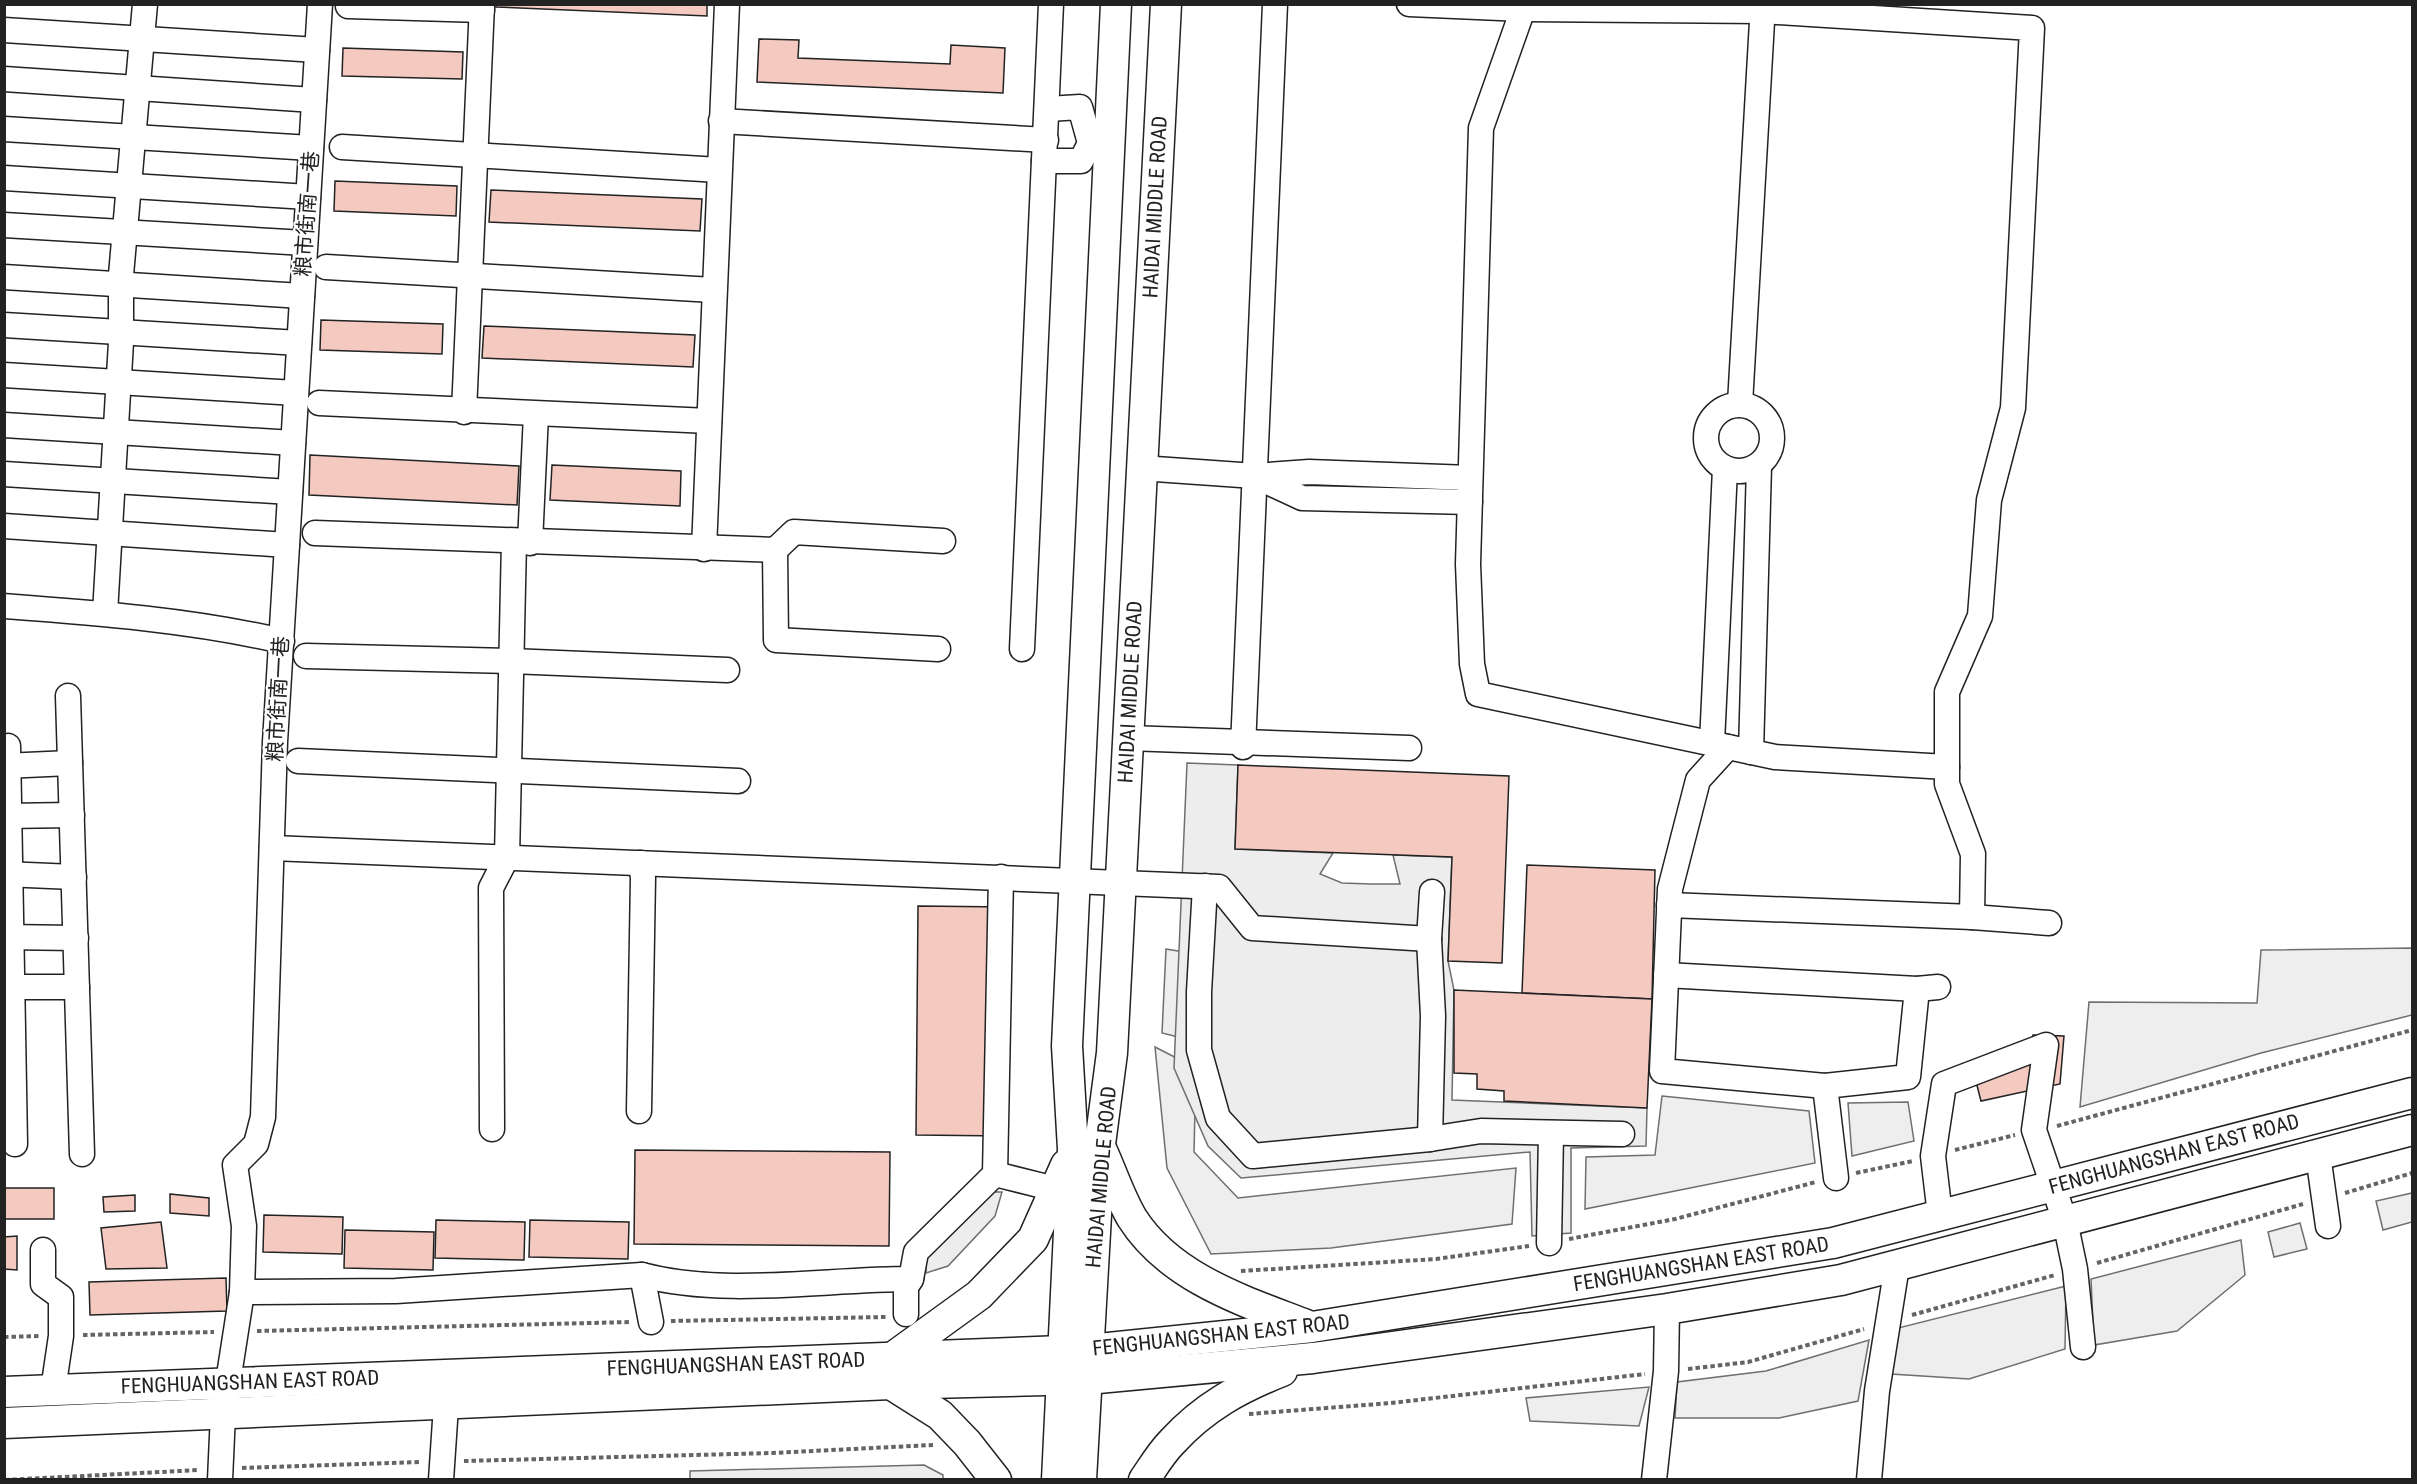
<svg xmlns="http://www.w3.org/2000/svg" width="2417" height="1484" viewBox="0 0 2417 1484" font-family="'Roboto Condensed','Noto Sans SC',sans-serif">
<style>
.green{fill:#eee;stroke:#6f6f6f;stroke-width:1.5}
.parking{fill:#ededed;stroke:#6f6f6f;stroke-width:1.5}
.building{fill:#f3c9c0;stroke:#222;stroke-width:1.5}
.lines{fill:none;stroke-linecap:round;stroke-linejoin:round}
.minor-casing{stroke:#222;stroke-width:27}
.major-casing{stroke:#222;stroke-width:33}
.path{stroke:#646464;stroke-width:4;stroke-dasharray:4.5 3;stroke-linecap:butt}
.minor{stroke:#fff;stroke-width:24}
.major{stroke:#fff;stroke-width:30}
.labels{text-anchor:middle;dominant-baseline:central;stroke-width:4.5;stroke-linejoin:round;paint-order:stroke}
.street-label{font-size:21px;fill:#222;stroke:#fff}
</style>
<rect width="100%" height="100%" fill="#fff"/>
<!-- green -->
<g class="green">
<polygon points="2412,948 2412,1015 2261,1053 2080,1107 2089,1002 2257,1003 2261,950"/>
<polygon points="1166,949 1190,953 1186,1039 1162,1033"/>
<polygon points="1155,1047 1196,1068 1194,1152 1238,1198 1516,1168 1512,1224 1331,1248 1211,1254 1167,1168"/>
<polygon points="1662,1096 1809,1111 1815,1163 1585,1209 1586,1157 1655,1155"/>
<polygon points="1908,1102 1914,1141 1852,1156 1848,1103"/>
<polygon points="2412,1193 2412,1222 2383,1230 2376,1201"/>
<polygon points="2300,1223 2307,1249 2274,1257 2268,1232"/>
<polygon points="2241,1240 2245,1275 2177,1331 2094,1345 2091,1279"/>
<polygon points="2066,1286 2065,1349 1969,1379 1891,1374 1898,1328"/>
<polygon points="1869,1340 1858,1401 1779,1418 1675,1418 1677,1382 1766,1371"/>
<polygon points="1649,1387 1639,1426 1530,1421 1526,1398"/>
<polygon points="924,1465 943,1475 943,1479 690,1479 690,1471"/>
</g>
<!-- parking -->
<g class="parking">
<polygon points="1187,763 1238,765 1235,849 1333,853 1320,874 1342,883 1371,884 1400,884 1393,855 1452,857 1448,961 1454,990 1452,1100 1647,1108 1646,1146 1571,1148 1571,1233 1532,1236 1530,1152 1241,1178 1208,1146 1174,1068"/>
<polygon points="989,1192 1002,1192 995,1216 948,1266 926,1273 926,1256"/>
</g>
<!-- building -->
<g class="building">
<polygon points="496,4 707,4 707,16 496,7"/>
<polygon points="759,39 799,40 798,58 950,64 951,45 1005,48 1003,93 757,82"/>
<polygon points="343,48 463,52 462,79 342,76"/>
<polygon points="335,181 457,186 456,216 334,211"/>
<polygon points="491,190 702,199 700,231 489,222"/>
<polygon points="321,320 443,324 442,354 320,350"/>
<polygon points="484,326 695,335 693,367 482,358"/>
<polygon points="310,455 519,466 517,505 309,495"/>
<polygon points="552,465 681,471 680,506 550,500"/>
<polygon points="1238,765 1509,776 1502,963 1448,961 1452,857 1235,849"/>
<polygon points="1527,865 1655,870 1652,999 1522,993"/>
<polygon points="918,906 1007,907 1005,1136 916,1135"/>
<polygon points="1454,990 1652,999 1647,1108 1504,1101 1504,1091 1477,1089 1477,1074 1454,1073"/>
<polygon points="2033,1035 2064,1036 2060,1084 1981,1101 1972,1066 2032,1046"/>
<polygon points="635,1150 890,1152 889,1246 634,1244"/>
<rect x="4" y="1188" width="50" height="31"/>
<polygon points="170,1194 209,1198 209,1216 170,1213"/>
<polygon points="135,1195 135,1211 104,1212 103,1197"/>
<polygon points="264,1215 343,1217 342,1254 263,1252"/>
<polygon points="436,1220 525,1222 524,1260 435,1258"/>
<polygon points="530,1220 629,1222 628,1259 529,1257"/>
<polygon points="161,1222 167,1268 106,1269 101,1228"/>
<polygon points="345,1230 434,1232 433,1270 344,1268"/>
<polygon points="17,1236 17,1270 4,1269 4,1237"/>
<polygon points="226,1278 227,1311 90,1315 89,1282"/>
</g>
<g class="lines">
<defs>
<g id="minor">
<polyline points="1409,4 1523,9 1762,11 2032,28 2013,408 1989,500 1980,616 1947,692 1947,784 1973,854 1972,917"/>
<polyline points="348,6 482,10"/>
<polyline points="1523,9 1481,128 1468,564 1472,664 1478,694 1775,757 1947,767"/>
<polyline points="4,30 317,50"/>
<polyline points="4,79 314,100"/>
<polyline points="721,121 1046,140"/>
<polyline points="4,129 311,148"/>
<polyline points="342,147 719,170"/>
<polyline points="1044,161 1081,161 1090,143 1080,107 1048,109"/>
<polyline points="4,178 308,197"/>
<polyline points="4,225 305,243"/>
<polyline points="326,267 713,290"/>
<polyline points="4,277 302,296"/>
<polyline points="4,325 299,343"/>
<polyline points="4,375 296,393"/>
<polyline points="319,403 709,421"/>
<polyline points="1740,404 1763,4"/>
<circle cx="1739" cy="438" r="33"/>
<polyline points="464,412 482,4"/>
<polyline points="4,425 293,443"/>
<polyline points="1141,468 1255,476 1309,472 1470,478"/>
<polyline points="4,474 290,492"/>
<polyline points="1257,477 1302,498 1470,502"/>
<polyline points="4,526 287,545"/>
<polyline points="315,533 775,550 794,532 943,541"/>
<polyline points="530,543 536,414"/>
<polyline points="704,549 727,4"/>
<polyline points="775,550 776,640 938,649"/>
<path d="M4,606C97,613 191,620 282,641"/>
<polyline points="105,613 121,342 121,275 145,4"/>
<polyline points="1022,649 1051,4"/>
<polyline points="306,656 511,661 727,670"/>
<polyline points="68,696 82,1154"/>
<polyline points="1128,738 1409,748"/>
<polyline points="1712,743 1725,469"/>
<polyline points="8,746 15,1144"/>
<polyline points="1243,747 1275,4"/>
<polyline points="1728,747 1698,780 1670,889 1662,1071 1825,1086 1908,1077 1917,989"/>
<polyline points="1751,752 1759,466"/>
<polyline points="298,761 738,781"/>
<polyline points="4,766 70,763"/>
<polyline points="4,816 72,815"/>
<polyline points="272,848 1219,887 1252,928 1429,939"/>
<polyline points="4,874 74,877"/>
<polyline points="1205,886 1199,992 1199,1050 1218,1118 1253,1156 1430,1139 1481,1131 1622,1134"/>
<polyline points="1669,905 1972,917 2049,923"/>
<polyline points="4,937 76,938"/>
<polyline points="1666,975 1917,989 1938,987"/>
<polyline points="4,987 77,987"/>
<polyline points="1825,1086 1836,1178"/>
<polyline points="639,1111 643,878 641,863"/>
<polyline points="492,1129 491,888 507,857 514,541"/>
<polyline points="1430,1139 1433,1016 1429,939 1432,892"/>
<polyline points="2318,1155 2328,1226"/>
<polyline points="995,1174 1055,1189"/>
<polyline points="1940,1215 1933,1156 1944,1084 2046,1045 2034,1130 2065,1221 2075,1269 2083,1347"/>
<polyline points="1549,1243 1551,1133"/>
<polyline points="43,1250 43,1284 61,1297 61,1336 53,1390"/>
<polyline points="642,1275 651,1322"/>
<path d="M242,1292L396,1291L642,1275C725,1297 824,1279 911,1279L916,1252L995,1174L1001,877"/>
<polyline points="906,1314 906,1287 911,1279"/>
<polyline points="220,1480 223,1414 242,1292 244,1226 235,1165 256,1144 263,1117 275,742 320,4"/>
<polyline points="441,1480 446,1406"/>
<polyline points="1654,1480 1666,1371 1667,1309"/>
<polyline points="1869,1480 1877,1391 1897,1266"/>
</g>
<g id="major">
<path d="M1102,1151C1112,1173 1120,1198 1132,1218C1170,1278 1244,1301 1306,1325"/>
<polyline points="892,1358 979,1295 1033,1239 1066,1165"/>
<polyline points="891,1384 940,1415 967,1443 996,1480"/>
<polyline points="4,1392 1089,1350 1312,1327 1833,1243 2412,1093"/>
<polyline points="4,1423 891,1384 1087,1379 1313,1358 1667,1309 1841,1280 2412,1130"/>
<polyline points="1057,1480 1073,1149 1067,1046 1116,4"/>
<polyline points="1081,1480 1100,1144 1112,1053 1166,4"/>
<path d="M1144,1480C1153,1467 1161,1453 1172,1442C1204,1407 1239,1388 1282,1371"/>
</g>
</defs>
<!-- minor casing -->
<use href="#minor" class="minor-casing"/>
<!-- major casing -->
<use href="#major" class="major-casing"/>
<!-- path -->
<g class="path">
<polyline points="2057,1126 2412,1030"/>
<polyline points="1955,1150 2015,1135"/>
<polyline points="1856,1173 1913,1161"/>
<polyline points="2345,1193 2412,1173"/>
<polyline points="1569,1239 1675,1219 1816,1182"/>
<polyline points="2097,1263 2303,1204"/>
<polyline points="1241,1271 1436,1259 1529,1246"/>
<polyline points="1912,1315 2055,1275"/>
<polyline points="671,1321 886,1317"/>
<polyline points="257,1331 631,1322"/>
<polyline points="83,1335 214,1332"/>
<polyline points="4,1337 40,1336"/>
<polyline points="1688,1369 1748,1362 1864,1329"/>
<polyline points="1249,1414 1391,1403 1645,1374"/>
<polyline points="464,1461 773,1453 933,1445"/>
<polyline points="242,1468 420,1462"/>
<polyline points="5,1480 199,1470"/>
</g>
<!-- minor -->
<use href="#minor" class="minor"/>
<!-- major -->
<use href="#major" class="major"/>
</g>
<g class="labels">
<!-- street labels -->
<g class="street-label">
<text transform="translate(1155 207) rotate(-87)">HAIDAI MIDDLE ROAD</text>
<text transform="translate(307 214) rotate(-86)">粮市街南一巷</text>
<text transform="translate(1130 692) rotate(-87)">HAIDAI MIDDLE ROAD</text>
<text transform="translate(278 699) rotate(-87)">粮市街南一巷</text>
<text transform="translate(2174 1154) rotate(-15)">FENGHUANGSHAN EAST ROAD</text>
<text transform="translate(1101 1177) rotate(-85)">HAIDAI MIDDLE ROAD</text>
<text transform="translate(1701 1264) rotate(-9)">FENGHUANGSHAN EAST ROAD</text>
<text transform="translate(1221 1335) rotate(-6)">FENGHUANGSHAN EAST ROAD</text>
<text transform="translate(736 1364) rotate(-2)">FENGHUANGSHAN EAST ROAD</text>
<text transform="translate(250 1382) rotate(-2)">FENGHUANGSHAN EAST ROAD</text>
</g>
</g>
<!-- border -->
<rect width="2417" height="1484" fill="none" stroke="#222222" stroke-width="12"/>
</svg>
